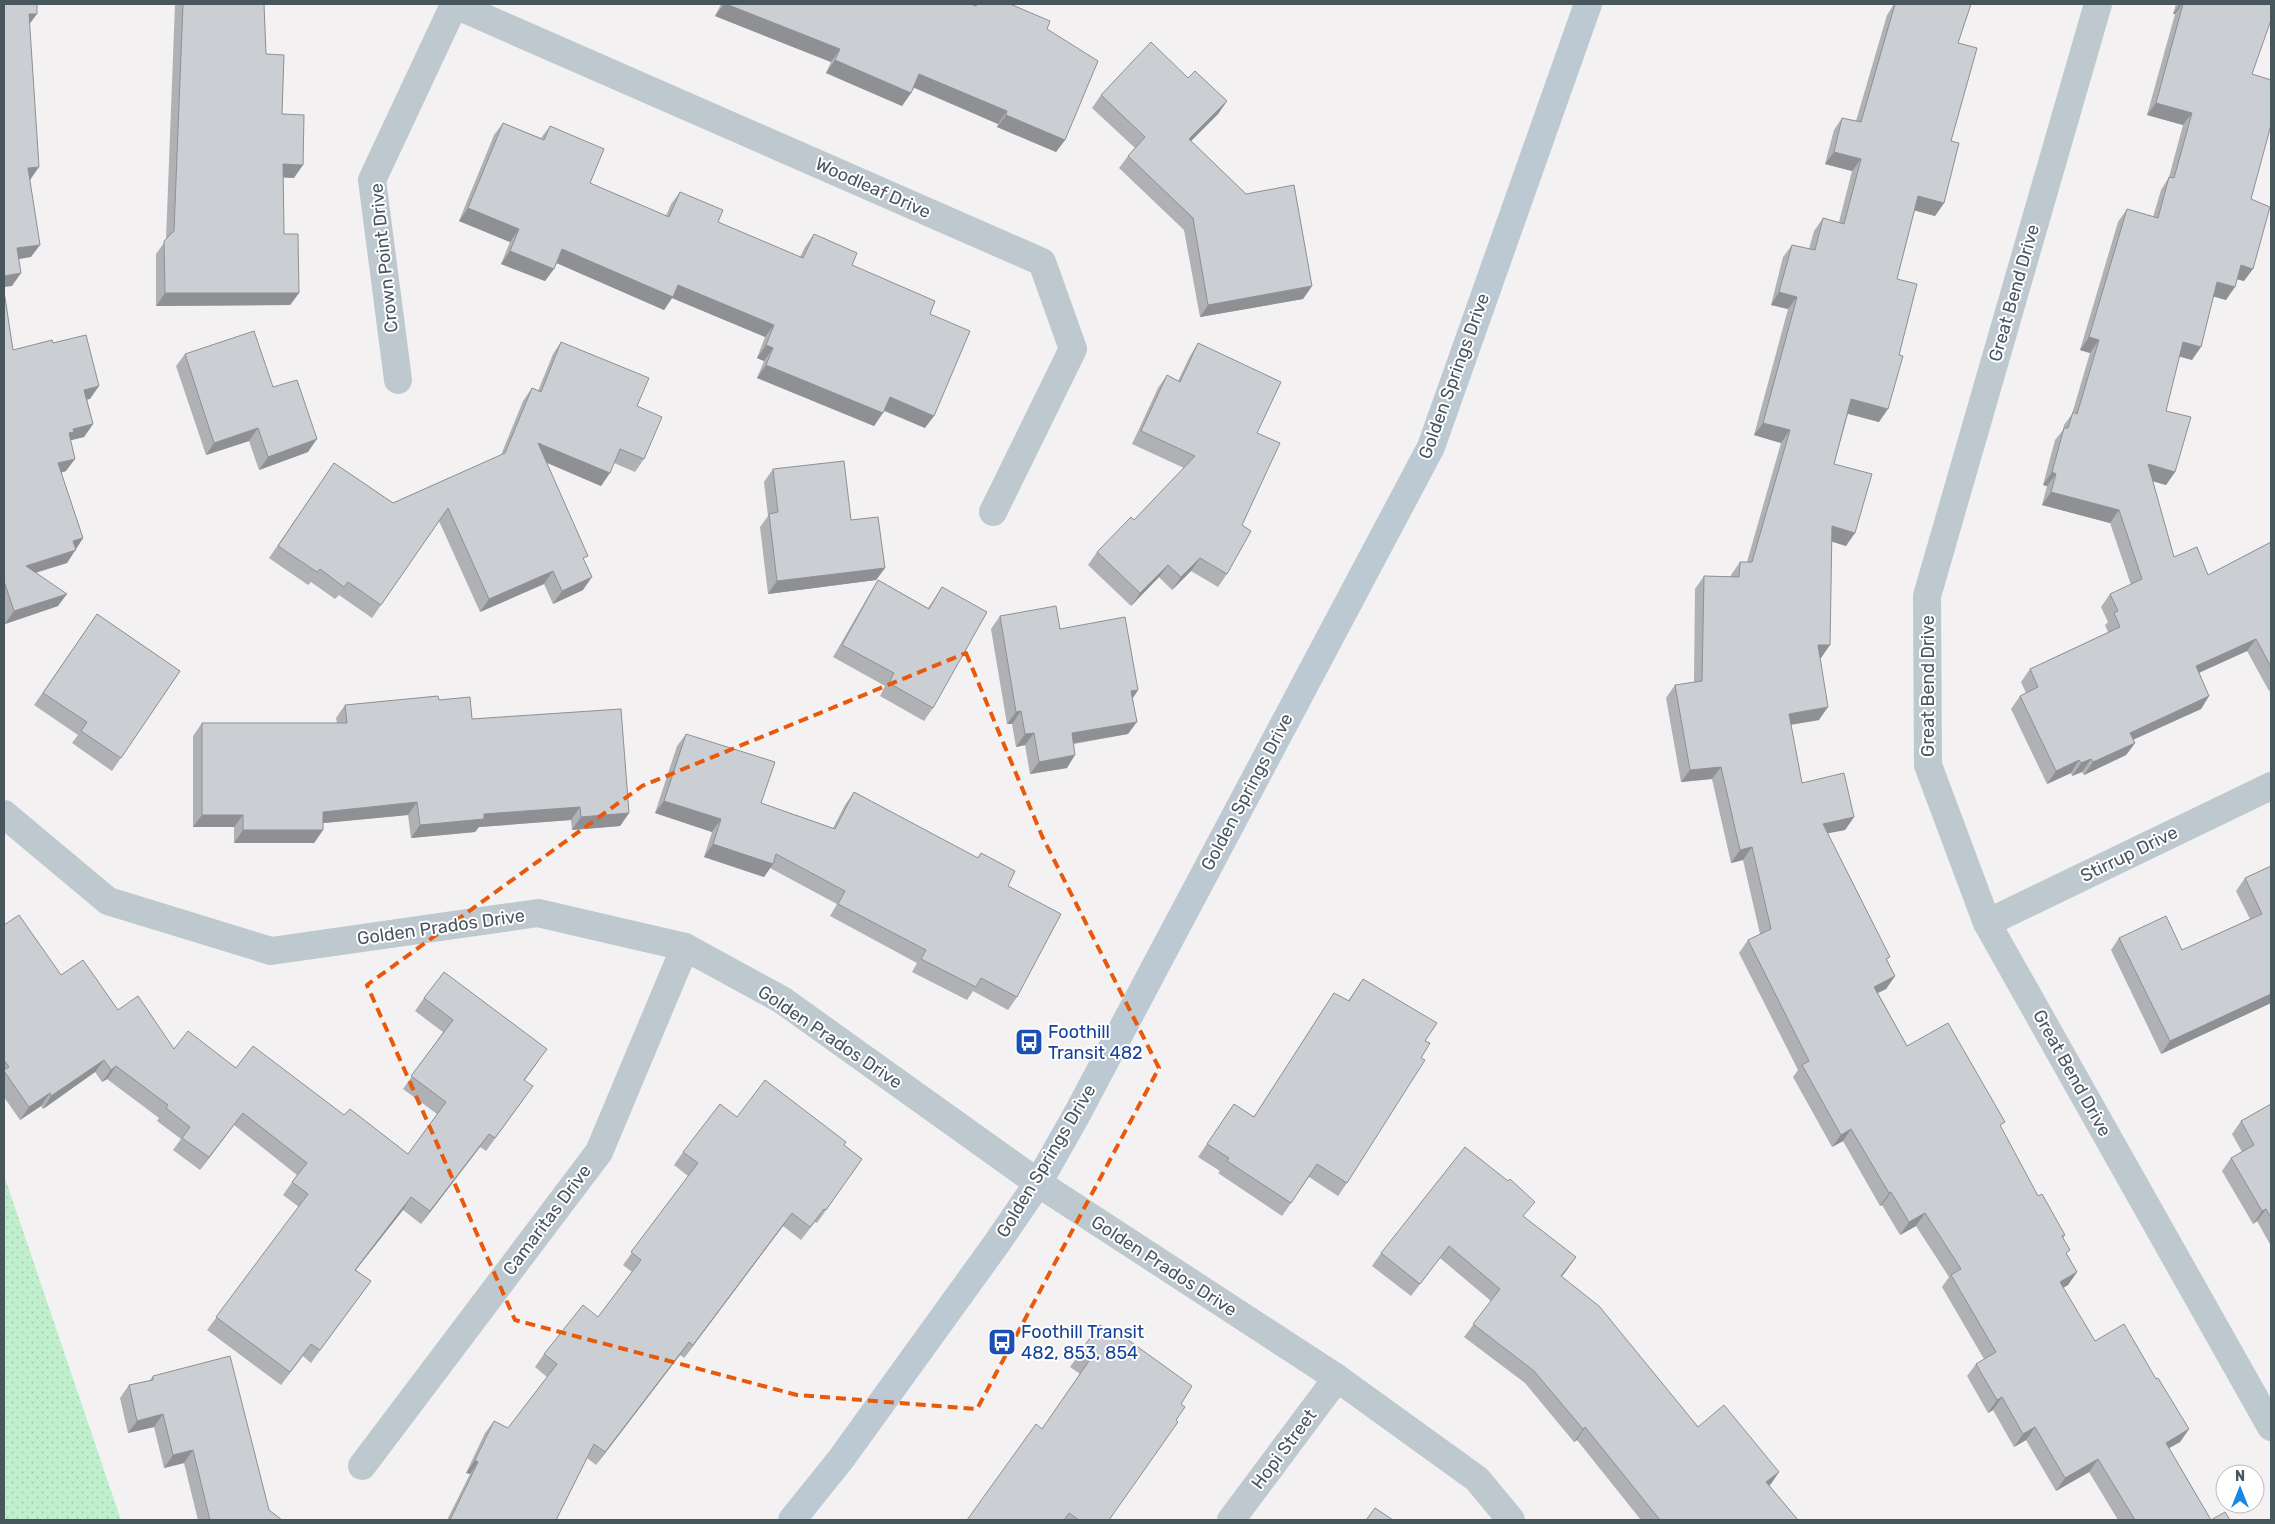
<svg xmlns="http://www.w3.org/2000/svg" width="2275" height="1524" viewBox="0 0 2275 1524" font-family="Rubik,sans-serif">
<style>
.grass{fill:url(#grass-dots)}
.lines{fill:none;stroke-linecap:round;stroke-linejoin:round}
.street{stroke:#bec9cf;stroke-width:28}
.secondary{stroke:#bdc9d2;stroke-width:28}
.wall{fill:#afb1b5}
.shaded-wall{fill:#8e9094}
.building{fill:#cbced3;stroke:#8e9094}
.marked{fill:none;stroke:#e8590c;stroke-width:4;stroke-dasharray:10 6;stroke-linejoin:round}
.labels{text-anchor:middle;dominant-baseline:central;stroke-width:4;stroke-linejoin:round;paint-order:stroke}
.street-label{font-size:18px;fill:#48565e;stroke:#fff}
.transit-label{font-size:18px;fill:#164399;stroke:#fff;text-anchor:start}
</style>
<defs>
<pattern id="grass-dots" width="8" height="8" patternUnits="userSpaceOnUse" patternTransform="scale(1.25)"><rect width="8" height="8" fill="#c0efcd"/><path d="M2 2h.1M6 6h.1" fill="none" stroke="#a6cfb2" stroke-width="1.8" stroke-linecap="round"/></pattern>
</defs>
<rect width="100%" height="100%" fill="#f3f1f1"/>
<!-- grass -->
<polygon class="grass" points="4,1175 121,1520 4,1520"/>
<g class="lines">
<!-- street -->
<g class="street">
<polyline points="453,4 1042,262 1073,349 993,512"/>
<polyline points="2098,4 1927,596 1928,765 1987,923 2271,1427"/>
<polyline points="398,380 372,180 454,5"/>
<polyline points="4,814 108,901 271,951 538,913 685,947 782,1000 1038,1183 1337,1378 1477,1479 1511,1520"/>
<polyline points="1987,923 2271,786"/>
<polyline points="362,1466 599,1152 685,947"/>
<polyline points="1231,1520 1337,1378"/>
</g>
<!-- secondary -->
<polyline class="secondary" points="792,1520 841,1459 997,1243 1038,1183 1076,1116 1431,447 1588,4"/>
</g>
<!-- wall -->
<g class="wall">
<polygon points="175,4 264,4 266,54 282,114 294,178 283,177 284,234 299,293 290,305 156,306 156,254 166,240"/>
<polygon points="721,4 970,4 973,5 974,4 1010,4 1047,29 1065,140 1056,152 997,127 998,124 914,88 911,93 902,106 826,73 831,62 715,16"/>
<polygon points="1894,4 1971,4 1958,43 1951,141 1944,203 1935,216 1915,210 1897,279 1879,422 1848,414 1834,464 1846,546 1832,541 1821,658 1820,658 1819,720 1791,725 1802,783 1854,817 1845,830 1827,833 1895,976 1886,989 1878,993 1907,1046 2001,1128 2038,1196 2065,1235 2063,1238 2067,1254 2077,1272 2068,1285 2063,1288 2095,1341 2156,1379 2189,1429 2180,1442 2169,1448 2211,1520 2230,1520 2118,1520 2089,1472 2056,1491 2026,1440 2014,1447 1993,1410 1988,1413 1967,1376 1976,1364 1984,1359 1942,1287 1949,1277 1916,1226 1900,1235 1882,1205 1880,1206 1843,1141 1832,1147 1793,1077 1798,1070 1739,953 1748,940 1760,934 1743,860 1731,863 1712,779 1681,782 1666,698 1675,685 1694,682 1695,589 1704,576 1731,577 1731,575 1740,562 1747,562 1781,443 1754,435 1788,309 1771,305 1783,257 1792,245 1809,249 1814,231 1823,218 1839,222 1852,171 1825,164 1834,130 1842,118 1856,121 1887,15"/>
<polygon points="2176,4 2271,4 2252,74 2251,199 2244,281 2237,279 2226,300 2214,296 2192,360 2179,356 2166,411 2175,472 2166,485 2152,481 2174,557 2208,575 2271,542 2271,690 2269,691 2247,651 2199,673 2209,696 2201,709 2133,740 2135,743 2126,755 2084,775 2082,772 2072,776 2071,773 2047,784 2011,709 2020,696 2026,693 2021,682 2030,669 2108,632 2105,625 2108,622 2101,607 2110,594 2131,585 2110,523 2042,505 2047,486 2043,485 2055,440 2063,430 2064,425 2072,414 2090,353 2080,350 2118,222 2127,209 2153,217 2161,190 2169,177 2183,125 2147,115 2175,14 2173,14"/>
<polygon points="1188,78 1227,101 1218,114 1191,141 1312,286 1303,299 1200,317 1184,230 1119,168 1128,156 1135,148 1092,108 1101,95"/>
<polygon points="503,123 541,138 550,126 590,183 666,216 671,204 680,192 718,222 800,257 805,247 814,234 852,265 930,314 925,428 884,411 874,426 757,378 764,361 757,358 765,337 672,298 664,310 557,263 545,281 501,264 510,242 459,221 494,135"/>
<polygon points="4,291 13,350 53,343 90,399 87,399 93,424 84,437 70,440 66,471 61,473 83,538 67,563 36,573 58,606 5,624 4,620"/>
<polygon points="561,342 637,406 644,459 635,472 614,463 601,486 547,463 584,560 583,590 553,604 544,584 480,612 439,521 372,618 339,595 335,599 311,582 308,585 269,558 334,463 393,503 501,455 523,401 532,388 538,391 553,354"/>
<polygon points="1198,343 1257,433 1242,525 1227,574 1218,587 1191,571 1172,590 1159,577 1131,606 1088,565 1097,552 1134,520 1184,468 1132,444 1158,388 1167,375 1178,381 1190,356"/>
<polygon points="185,354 273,387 308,452 259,470 249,441 206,455 176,366"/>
<polygon points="773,469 851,520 885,568 876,580 768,594 760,527 768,516 764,482"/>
<polygon points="878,580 928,608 942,587 933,708 924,721 880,696 885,686 833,657 870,593"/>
<polygon points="97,614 180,671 112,771 72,743 78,735 34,705"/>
<polygon points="1000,616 1060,629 1138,690 1133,698 1128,734 1074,744 1067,768 1030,774 1025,745 1016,747 1012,724 1007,724 991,629"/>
<polygon points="439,700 472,719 629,813 620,826 572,830 571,820 479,827 475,832 411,838 408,815 323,823 323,830 314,843 234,843 234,827 193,827 193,736 202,723 337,723 336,718 345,705"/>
<polygon points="686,734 761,803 833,828 845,805 854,792 977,858 981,853 1008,886 1017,997 1008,1010 973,991 967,1000 912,972 917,963 830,916 837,904 770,868 764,877 704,857 712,832 655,813 677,746"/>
<polygon points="2271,866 2271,1003 2161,1054 2111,950 2119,938 2182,950 2250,919 2236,891 2245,878"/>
<polygon points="4,925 61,975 118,1010 174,1049 236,1068 344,1115 408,1154 437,1114 403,1089 443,1032 415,1011 424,998 538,1062 525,1080 524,1099 486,1151 480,1147 421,1224 403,1210 356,1270 371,1281 311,1363 303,1356 281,1385 207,1330 299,1207 283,1195 297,1175 234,1125 200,1170 173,1150 181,1139 157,1121 159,1118 107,1079 102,1082 95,1072 43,1109 41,1106 20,1120 4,1097"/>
<polygon points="1363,979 1425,1041 1347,1183 1338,1196 1309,1177 1282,1216 1218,1173 1220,1171 1198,1157 1234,1104 1254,1117 1334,993 1348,1001"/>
<polygon points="2271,1104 2271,1246 2257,1221 2253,1224 2222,1171 2231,1158 2242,1152 2232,1134 2241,1121"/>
<polygon points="737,1117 844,1145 862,1159 817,1223 815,1222 801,1240 783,1226 684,1358 680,1355 596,1465 587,1458 556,1520 447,1520 470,1474 466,1473 485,1433 494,1421 508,1428 547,1377 535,1367 544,1354 598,1317 632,1272 623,1265 688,1176 674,1165 683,1152"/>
<polygon points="1524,1217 1576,1257 1561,1277 1698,1427 1779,1472 1769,1485 1798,1520 1641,1520 1577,1440 1574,1442 1525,1383 1464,1337 1491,1301 1440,1258 1411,1296 1372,1266 1381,1253"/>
<polygon points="1100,1325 1181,1404 1176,1420 1109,1520 967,1520 1042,1429 1080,1374 1070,1367"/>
<polygon points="153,1376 269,1510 282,1520 198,1520 184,1463 164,1468 154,1427 128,1433 120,1398 129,1385 149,1381"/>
</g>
<!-- shaded-wall -->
<g class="shaded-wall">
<polygon points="724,4 726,4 840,49 831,62 715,16"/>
<polygon points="2180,4 2182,4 2175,14 2173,14"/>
<polygon points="29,14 37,14 28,26"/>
<polygon points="835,60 911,93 902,106 826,73"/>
<polygon points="919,74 1007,111 998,124 911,86"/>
<polygon points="1227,101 1218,114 1180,152 1189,139"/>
<polygon points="2156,103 2192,113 2183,125 2147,115"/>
<polygon points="1006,115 1065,140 1056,152 997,127"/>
<polygon points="1834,152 1861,159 1852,171 1825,164"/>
<polygon points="283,164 303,165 294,178 274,177"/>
<polygon points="39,167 30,180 19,181 28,168"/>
<polygon points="1918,196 1944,203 1935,216 1909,209"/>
<polygon points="468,208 519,229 510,242 459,221"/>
<polygon points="40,245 31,257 8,261 17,248"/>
<polygon points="562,249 678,285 774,325 765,337 672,298 664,310 554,262"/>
<polygon points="510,251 554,269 545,281 501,264"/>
<polygon points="2241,265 2253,269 2244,281 2232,278"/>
<polygon points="21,273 12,286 4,287 4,276"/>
<polygon points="2217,282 2235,287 2226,300 2208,295"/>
<polygon points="1312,286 1303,299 1200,317 1208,305"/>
<polygon points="1779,292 1797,297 1788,309 1771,305"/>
<polygon points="165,293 299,293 290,305 156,306"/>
<polygon points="2089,337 2099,340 2090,353 2080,350"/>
<polygon points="2183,342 2201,347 2192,360 2174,355"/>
<polygon points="766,345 773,348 764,361 757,358"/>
<polygon points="766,365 883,413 874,426 757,378"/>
<polygon points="99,386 90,399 76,402 84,390"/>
<polygon points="890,397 934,416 925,428 881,409"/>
<polygon points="1851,399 1888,409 1879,422 1842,412"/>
<polygon points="1763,423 1790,430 1781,443 1754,435"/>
<polygon points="93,424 84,437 68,441 69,433 73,429"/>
<polygon points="258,428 249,441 206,455 214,443"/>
<polygon points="317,439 308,452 259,470 268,457"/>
<polygon points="538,443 610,473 601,486 529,455"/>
<polygon points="75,459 66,471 49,476 58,463"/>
<polygon points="2148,464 2175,472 2166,485 2139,477"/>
<polygon points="2052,472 2056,474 2047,486 2043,485"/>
<polygon points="2051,492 2119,510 2110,523 2042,505"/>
<polygon points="1832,526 1855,533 1846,546 1823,539"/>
<polygon points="83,538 67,563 17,578 26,566 73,541"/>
<polygon points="1200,558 1191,571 1172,590 1181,577"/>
<polygon points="1168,565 1159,577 1131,606 1140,593"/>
<polygon points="885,568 876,580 768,594 777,581"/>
<polygon points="553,571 544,584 480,612 489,599"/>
<polygon points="592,577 583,590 553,604 562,591"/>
<polygon points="67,594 58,606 5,624 14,611"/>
<polygon points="2256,639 2247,651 2187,678 2196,666"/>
<polygon points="1818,645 1830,645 1821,658 1809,658"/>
<polygon points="1138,690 1130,702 1131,691"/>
<polygon points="2209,696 2201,709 2121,745 2130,733"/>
<polygon points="1828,707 1819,720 1781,726 1789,714"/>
<polygon points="1021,711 1012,724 1007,724 1016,712"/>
<polygon points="1137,722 1128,734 1063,745 1072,733"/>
<polygon points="1034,733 1025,745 1016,747 1025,734"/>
<polygon points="2135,743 2126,755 2084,775 2093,762"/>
<polygon points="1075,755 1067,768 1030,774 1039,762"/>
<polygon points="2091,759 2082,772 2072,776 2081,763"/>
<polygon points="2079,760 2071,773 2047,784 2056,771"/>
<polygon points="1721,767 1712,779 1681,782 1690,770"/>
<polygon points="664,801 721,819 712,832 655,813"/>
<polygon points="417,802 408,815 314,824 323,812"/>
<polygon points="580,807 571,820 479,827 475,832 411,838 420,825 484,814"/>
<polygon points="629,813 620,826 572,830 581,817"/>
<polygon points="202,815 243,815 234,827 193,827"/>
<polygon points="1854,817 1845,830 1814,836 1823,824"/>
<polygon points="243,830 323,830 314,843 234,843"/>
<polygon points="713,844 773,864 764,877 704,857"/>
<polygon points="1752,847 1743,860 1731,863 1740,850"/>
<polygon points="1895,976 1886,989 1865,999 1874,987"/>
<polygon points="2271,994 2271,1003 2161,1054 2170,1041"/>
<polygon points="104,1060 95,1072 43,1109 51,1096"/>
<polygon points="116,1066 107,1079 102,1082 111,1070"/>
<polygon points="50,1093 41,1106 20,1120 29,1107"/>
<polygon points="243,1113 234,1125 200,1170 209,1157"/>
<polygon points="1851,1129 1843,1141 1832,1147 1841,1135"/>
<polygon points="489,1134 480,1147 421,1224 430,1211"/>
<polygon points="1891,1192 1882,1205 1880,1206 1889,1193"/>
<polygon points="411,1197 403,1210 346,1282 355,1270"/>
<polygon points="2266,1209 2257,1221 2253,1224 2262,1211"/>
<polygon points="792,1213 783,1226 684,1358 693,1345"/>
<polygon points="1925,1213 1916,1226 1900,1235 1909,1222"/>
<polygon points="1576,1257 1567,1270 1552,1289 1561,1276"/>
<polygon points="2077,1272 2068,1285 2051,1295 2060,1282"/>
<polygon points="689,1342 680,1355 596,1465 605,1452"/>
<polygon points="2002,1397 1993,1410 1988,1413 1997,1400"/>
<polygon points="163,1414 154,1427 128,1433 137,1421"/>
<polygon points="1585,1427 1577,1440 1574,1442 1583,1429"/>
<polygon points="2035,1427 2026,1440 2014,1447 2023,1434"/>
<polygon points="2189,1429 2180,1442 2157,1455 2166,1443"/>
<polygon points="193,1450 184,1463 164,1468 173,1455"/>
<polygon points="2098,1459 2089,1472 2056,1491 2065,1478"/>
<polygon points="475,1460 478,1462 470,1474 466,1473"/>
<polygon points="1779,1472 1771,1484 1758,1495 1766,1482"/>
</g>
<!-- building -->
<g class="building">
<polygon points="4,4 37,4 37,14 29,14 39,167 28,168 40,245 17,248 21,273 4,276"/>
<polygon points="183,4 264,4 266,54 284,55 282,114 304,115 303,165 283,164 284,234 298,234 299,293 165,293 164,241 174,231"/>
<polygon points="726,4 970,4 976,6 977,4 1010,4 1050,21 1047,29 1098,61 1065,140 1006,115 1007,111 919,74 911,93 835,60 840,49"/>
<polygon points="1895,4 1971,4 1958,43 1977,48 1951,141 1959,143 1944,203 1918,196 1897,279 1917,284 1899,355 1903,356 1888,409 1851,399 1834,464 1872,474 1855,533 1832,526 1830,645 1818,645 1828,707 1789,714 1802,783 1844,773 1854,817 1823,824 1890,957 1886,959 1895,976 1874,987 1907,1046 1948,1023 2005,1122 2000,1125 2038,1196 2042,1194 2065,1235 2062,1236 2070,1250 2066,1253 2077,1272 2060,1282 2095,1341 2124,1324 2156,1379 2158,1378 2189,1429 2166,1443 2211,1520 2225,1512 2230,1520 2135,1520 2098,1459 2065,1478 2035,1427 2023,1434 2002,1397 1997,1400 1976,1364 1996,1352 1951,1275 1961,1269 1925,1213 1909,1222 1891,1192 1889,1193 1851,1129 1841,1135 1802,1065 1809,1061 1748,940 1771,929 1752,847 1740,850 1721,767 1690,770 1675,685 1702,681 1704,576 1739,577 1740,562 1752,562 1790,430 1763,423 1797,297 1779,292 1792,245 1815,250 1823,218 1844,224 1861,159 1834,152 1842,118 1861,122"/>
<polygon points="2183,4 2271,4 2271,20 2252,74 2271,80 2271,125 2251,199 2270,207 2253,269 2241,265 2235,287 2217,282 2201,347 2183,342 2166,411 2191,417 2175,472 2148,464 2174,557 2197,547 2208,575 2271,542 2271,667 2256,639 2196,666 2209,696 2130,733 2135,743 2093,762 2091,759 2081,763 2079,760 2056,771 2020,696 2038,687 2030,669 2120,627 2114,613 2118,611 2110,594 2142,579 2119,510 2051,492 2056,474 2052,472 2064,428 2068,428 2073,412 2077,414 2099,340 2089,337 2127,209 2158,218 2169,177 2174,178 2192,113 2156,103"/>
<polygon points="1151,42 1188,78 1195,71 1227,101 1189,139 1246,194 1294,185 1312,286 1208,305 1193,218 1128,156 1145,137 1101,95"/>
<polygon points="503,123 544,140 550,126 604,149 590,183 669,217 680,192 723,210 718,222 803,258 814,234 857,253 852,265 935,301 930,314 970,331 934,416 890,397 883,413 766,365 773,348 766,345 774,325 678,285 673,297 562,249 554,269 510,251 519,229 468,208"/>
<polygon points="4,291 13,350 52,340 53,343 86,335 99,386 84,390 93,424 73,429 74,432 69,433 75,459 58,463 83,538 73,541 76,550 26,566 67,594 14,611 4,581"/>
<polygon points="254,331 273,387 297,380 317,439 268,457 258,428 214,443 185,354"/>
<polygon points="561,342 649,378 637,406 662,417 644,459 620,449 610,473 538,443 588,556 583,558 592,577 562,591 553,571 489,599 448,508 381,605 348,582 344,587 320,569 317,572 278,546 334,463 393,503 505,453 532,388 541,392"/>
<polygon points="1198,343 1281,382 1257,433 1280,443 1242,525 1251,531 1227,574 1200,558 1181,577 1168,565 1140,593 1097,552 1131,517 1134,520 1195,456 1141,431 1167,375 1180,382"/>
<polygon points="844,461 851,520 878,517 885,568 777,581 769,514 778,512 773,469"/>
<polygon points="878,580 929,609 942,587 987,612 933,708 889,683 894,673 842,645"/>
<polygon points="1056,606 1060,629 1125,617 1138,690 1131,691 1137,722 1072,733 1075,755 1039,762 1034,733 1025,734 1021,711 1016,712 1000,616"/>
<polygon points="97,614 180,671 121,758 81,731 87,722 43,693"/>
<polygon points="438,696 439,700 470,697 472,719 621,709 629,813 581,817 580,807 484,814 484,819 420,825 417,802 323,812 323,830 243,830 243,815 202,815 202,723 347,723 345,705"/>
<polygon points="686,734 775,762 761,803 835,829 854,792 978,858 981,853 1015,871 1008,886 1061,914 1017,997 981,978 976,987 921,959 926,950 838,904 845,891 776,854 773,864 713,844 721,819 664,801"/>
<polygon points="2271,866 2271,994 2170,1041 2119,938 2166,916 2182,950 2262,914 2245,878"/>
<polygon points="19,915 61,975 83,960 118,1010 138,996 174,1049 188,1031 236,1068 253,1046 344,1115 350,1109 408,1154 446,1102 411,1076 453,1020 424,998 444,972 547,1049 524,1080 533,1086 495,1138 489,1134 430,1211 411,1197 355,1270 371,1281 320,1350 311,1344 290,1372 216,1317 308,1194 292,1182 307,1163 243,1113 209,1157 182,1138 190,1127 166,1108 168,1105 116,1066 111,1070 104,1060 51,1096 50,1093 29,1107 4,1071 4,1070 9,1067 4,1060 4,925"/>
<polygon points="1363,979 1437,1023 1425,1041 1430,1043 1421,1058 1425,1060 1347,1183 1317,1164 1291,1203 1227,1161 1229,1158 1207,1144 1234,1104 1254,1117 1334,993 1349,1001"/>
<polygon points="765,1080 846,1142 844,1145 862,1159 826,1210 824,1209 810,1227 792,1213 693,1345 689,1342 605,1452 594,1444 556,1520 450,1520 478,1462 475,1460 494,1421 508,1428 557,1364 544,1354 583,1305 598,1317 641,1260 631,1252 698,1163 683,1152 720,1104 737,1117"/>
<polygon points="2271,1104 2271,1218 2266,1209 2262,1211 2231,1158 2254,1145 2241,1121"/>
<polygon points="1465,1147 1508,1181 1510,1179 1535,1202 1523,1216 1576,1257 1561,1276 1599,1306 1698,1427 1724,1405 1779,1472 1766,1482 1798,1520 1660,1520 1585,1427 1583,1429 1534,1371 1473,1324 1500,1289 1449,1246 1420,1284 1381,1253"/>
<polygon points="1100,1325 1122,1340 1124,1337 1192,1386 1181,1404 1185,1407 1176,1420 1178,1422 1109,1520 1079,1520 1069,1513 1064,1520 967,1520 1036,1424 1042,1429 1089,1361 1078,1354"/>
<polygon points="230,1356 269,1510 282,1520 210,1520 193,1450 173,1455 163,1414 137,1421 129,1385 153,1380 153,1376"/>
<polygon points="1375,1508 1393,1520 1366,1520"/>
</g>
<!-- marked area -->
<path class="marked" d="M966,653L1042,836L1159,1068L977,1409L797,1395L515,1320L367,985L642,786Z"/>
<!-- icons -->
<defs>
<symbol id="bus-square" viewBox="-11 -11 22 22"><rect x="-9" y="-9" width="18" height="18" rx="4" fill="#1a4fb4" stroke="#fff"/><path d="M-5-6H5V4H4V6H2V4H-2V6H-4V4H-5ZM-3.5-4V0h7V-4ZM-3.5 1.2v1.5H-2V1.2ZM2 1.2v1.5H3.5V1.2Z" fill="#fff"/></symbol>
</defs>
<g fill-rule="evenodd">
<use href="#bus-square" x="1013" y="1026" width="32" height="32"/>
<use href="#bus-square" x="986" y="1326" width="32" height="32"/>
</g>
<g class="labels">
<!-- street labels -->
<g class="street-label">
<text transform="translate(873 188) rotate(24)">Woodleaf Drive</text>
<text transform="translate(384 258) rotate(-96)">Crown Point Drive</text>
<text transform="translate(2014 293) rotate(-74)">Great Bend Drive</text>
<text transform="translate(1454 376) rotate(-70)">Golden Springs Drive</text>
<text transform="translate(1928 686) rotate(-90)">Great Bend Drive</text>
<text transform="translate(1247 792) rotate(-62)">Golden Springs Drive</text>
<text transform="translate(2129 854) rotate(-26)">Stirrup Drive</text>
<text transform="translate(441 927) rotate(-8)">Golden Prados Drive</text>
<text transform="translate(830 1037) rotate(34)">Golden Prados Drive</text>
<text transform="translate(2072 1073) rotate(61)">Great Bend Drive</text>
<text transform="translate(1046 1161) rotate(-59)">Golden Springs Drive</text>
<text transform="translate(547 1220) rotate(-53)">Camaritas Drive</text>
<text transform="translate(1164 1266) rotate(33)">Golden Prados Drive</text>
<text transform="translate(1284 1449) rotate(-53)">Hopi Street</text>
</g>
<!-- transit labels -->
<g class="transit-label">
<text x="1048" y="1032">Foothill<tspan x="1048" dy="21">Transit 482</tspan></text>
<text x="1021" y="1332">Foothill Transit<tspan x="1021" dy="21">482, 853, 854</tspan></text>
</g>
</g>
<!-- border -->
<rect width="2275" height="1524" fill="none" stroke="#48565e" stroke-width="10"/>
<!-- north arrow -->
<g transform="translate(2240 1489)"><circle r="24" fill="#ffffff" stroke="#b6bbbf"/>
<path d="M0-4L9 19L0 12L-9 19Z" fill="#1a87e3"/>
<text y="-8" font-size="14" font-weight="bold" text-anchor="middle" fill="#48565e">N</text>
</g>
</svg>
